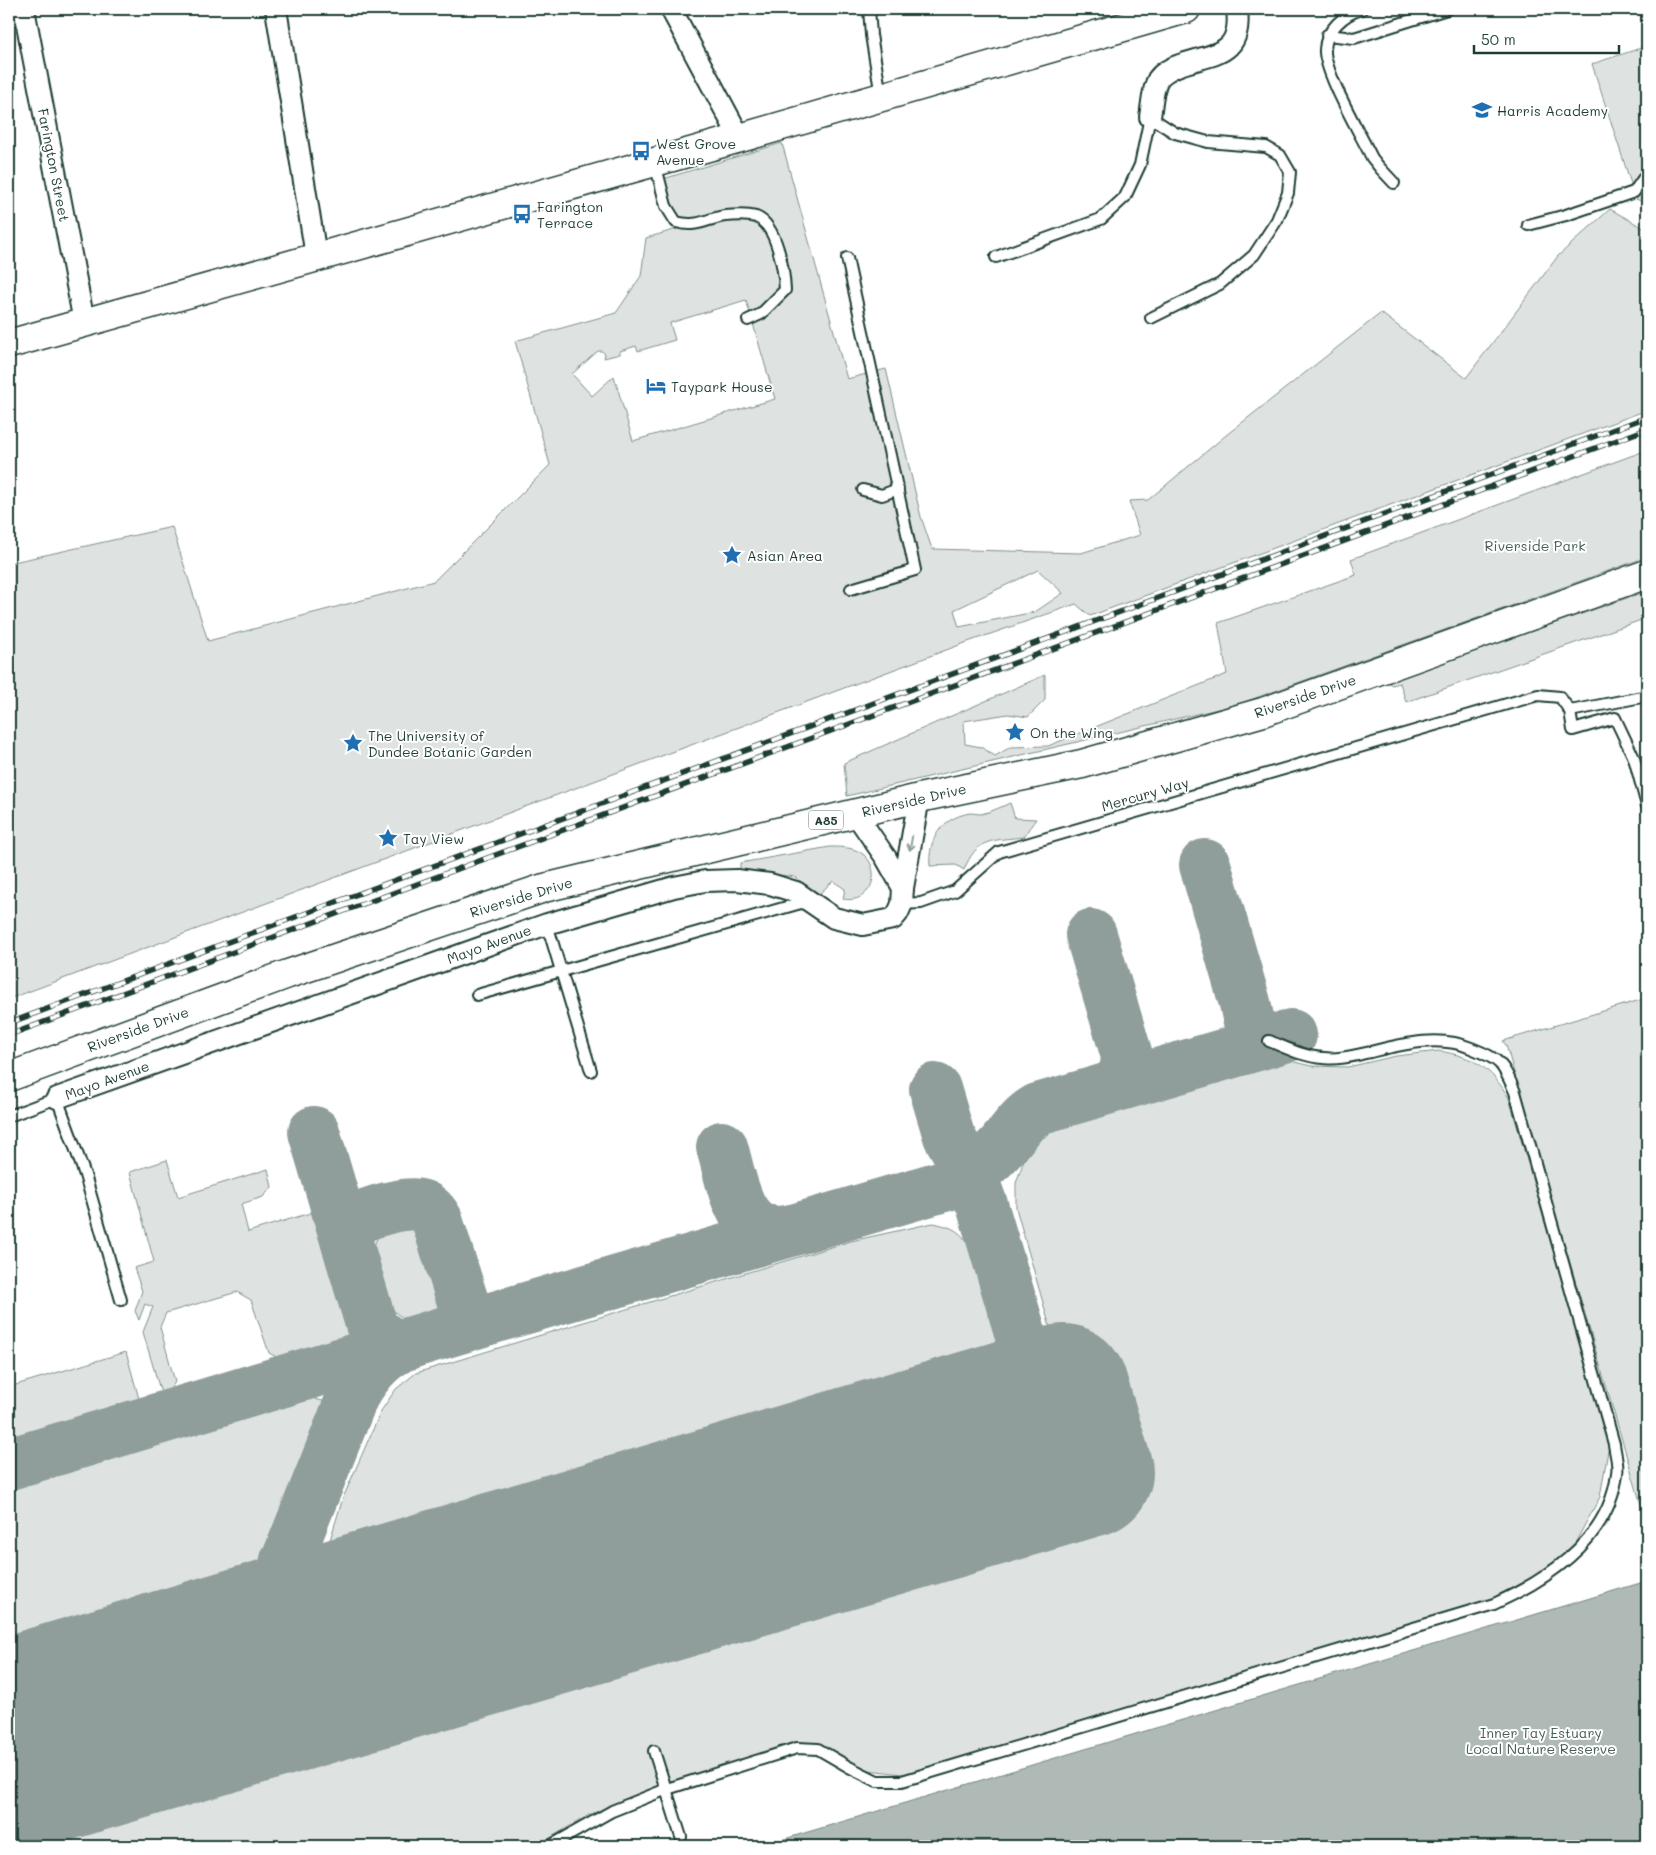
<svg xmlns="http://www.w3.org/2000/svg" width="1656" height="1855" viewBox="0 0 1656 1855" font-family="Mali,sans-serif">
<style>
.green{fill:#dee3e2;stroke:#7e908b;fill-rule:evenodd}
.water{fill:#afbab7;stroke:#758883}
.lines{fill:none;stroke-linecap:round;stroke-linejoin:round}
.taxiway{stroke:#8f9e9a;stroke-width:52}
.runway{stroke:#8f9e9a;stroke-width:130}
.lane-casing{stroke:#1f3d34;stroke-width:14}
.street-casing{stroke:#1f3d34;stroke-width:24}
.secondary-casing{stroke:#1f3d34;stroke-width:31}
.primary-casing{stroke:#1f3d34;stroke-width:31}
.lane{stroke:#fff;stroke-width:10}
.street{stroke:#fff;stroke-width:20}
.secondary{stroke:#fff;stroke-width:28}
.primary{stroke:#fff;stroke-width:28}
.rail-casing{stroke:#1f3d34;stroke-width:5.5}
.rail{stroke:#fff;stroke-width:4;stroke-dasharray:11;stroke-linecap:butt}
.oneway{stroke:#8f9e9a}
.labels{text-anchor:middle;dominant-baseline:central;stroke-width:4;stroke-linejoin:round;paint-order:stroke}
.shield{fill:#fff;stroke:#627771;stroke-width:1}
.shield-label{font-size:12px;font-weight:bold;fill:#1f3d34}
.poi-label{font-size:14px;fill:#1f3d34;stroke:#fff;text-anchor:start}
.street-label{font-size:14px;fill:#1f3d34;stroke:#fff}
.park-label{font-size:14px;fill:#455e57;stroke:#fff}
</style>
<rect width="100%" height="100%" fill="#fff"/>
<filter id="ink" filterUnits="userSpaceOnUse"><feTurbulence type="fractalNoise" baseFrequency=".02" numOctaves="2"/><feDisplacementMap in="SourceGraphic" scale="10" xChannelSelector="R" yChannelSelector="G"/><feConvolveMatrix kernelMatrix="1 2 1 2 8 2 1 2 1" color-interpolation-filters="sRGB"/></filter>
<g filter="url(#ink)">
<!-- green -->
<g class="green">
<polygon points="1647,46 1647,204 1636,199 1592,64"/>
<path d="M782,143L847,379L886,369L921,517L932,549L1081,553L1140,535L1129,501L1148,500L1225,436L1381,313L1466,378L1558,256L1610,209L1647,230V410L1090,616L1076,604L965,643L9,999V563L172,527L208,641L434,581L550,465L515,341L616,313L641,276L646,238L677,229L663,179ZM746,300L775,399L633,441L614,376L592,396L572,374L598,351H602L605,354L604,358L620,354V351L636,346L638,351L675,340L670,323ZM1038,570L1063,593L1035,612L959,627L954,610Z"/>
<polygon points="1647,450 1647,557 1239,704 847,796 844,763 1045,675 1045,700 1028,717 1008,714 964,721 965,744 981,747 995,756 1011,747 1048,746 1227,674 1218,623 1356,575 1351,559"/>
<polygon points="1647,591 1647,618 1406,702 1400,683 1392,685 1387,682"/>
<path d="M1010,803L1015,818L1036,819L1023,837C992,841 977,837 964,870L956,865L930,866C928,839 941,818 970,813C973,813 977,814 981,814C991,812 1001,807 1010,803Z"/>
<path d="M830,847C841,847 855,847 864,855C877,866 876,887 862,896C856,900 849,900 843,899L845,889L833,881L818,895L795,877L740,870V863Z"/>
<polygon points="1647,998 1647,1525 1506,1045 1503,1041"/>
<path d="M1439,1051C1475,1057 1490,1067 1509,1098L1609,1445L1600,1497L1575,1543L1537,1579L1489,1602L911,1775L860,1769L814,1747L791,1748L655,1787L589,1815L536,1846H9V1798L1093,1478L1016,1208V1183L1024,1160L1040,1140L1060,1127L1282,1059L1311,1066L1348,1067L1396,1056Z"/>
<polygon points="167,1160 178,1197 268,1169 272,1187 263,1197 241,1204 248,1232 320,1210 326,1216 356,1321 344,1352 297,1368 269,1353 251,1300 237,1292 166,1313 160,1327 175,1382 163,1400 143,1332 153,1307 145,1304 139,1320 135,1311 142,1291 134,1268 154,1262 130,1172"/>
<path d="M401,1223C413,1224 424,1225 432,1235C438,1243 448,1284 446,1294C443,1320 414,1330 395,1312C387,1303 385,1291 381,1280C372,1251 366,1235 401,1223Z"/>
<path d="M933,1223C955,1227 964,1233 973,1254C985,1288 1016,1358 999,1391C992,1405 981,1413 970,1422L343,1607C326,1602 318,1590 320,1572L343,1498L381,1411L396,1389L416,1373L851,1241Z"/>
<polygon points="126,1352 143,1413 9,1453 9,1387"/>
<polygon points="308,1397 330,1403 246,1616 227,1637 202,1649 9,1706 9,1486"/>
</g>
<!-- water -->
<polygon class="water" points="1647,1581 1647,1846 760,1846 761,1846"/>
<g class="lines">
<!-- taxiway -->
<g class="taxiway">
<polyline points="1205,865 1245,1003 1251,1032 1246,1043 1238,1050"/>
<polyline points="1091,935 1127,1056 1125,1074 1113,1087"/>
<polyline points="935,1089 949,1136 971,1175 982,1205 1052,1439"/>
<polyline points="314,1132 347,1243"/>
<path d="M722,1147C733,1184 738,1243 792,1230"/>
<path d="M409,1344C393,1346 379,1339 371,1324L347,1243C347,1234 351,1225 358,1219C368,1212 408,1201 420,1205C428,1207 433,1213 437,1220L464,1305C471,1317 479,1319 492,1318"/>
<path d="M9,1464L492,1318L947,1185C970,1176 987,1164 1003,1145C1014,1131 1022,1118 1038,1109L1291,1035"/>
<path d="M286,1560C278,1604 309,1644 355,1641C375,1639 394,1628 415,1627"/>
<path d="M148,1706C160,1695 179,1694 194,1689C224,1679 252,1646 264,1618L353,1395C365,1376 377,1359 398,1348"/>
</g>
<!-- runway -->
<polyline class="runway" points="9,1702 1063,1389 1088,1472 9,1791"/>
<defs>
<g id="lane">
<polyline points="869,9 871,35 881,96"/>
<path d="M1362,9C1344,14 1326,30 1325,49C1323,71 1361,135 1372,158L1380,168L1394,183"/>
<polyline points="1327,35 1354,38 1447,9"/>
<path d="M655,163L666,206L676,222C698,228 705,219 725,216C735,215 746,214 756,217C777,225 784,270 785,290L761,314L748,320"/>
<polyline points="1528,225 1566,215 1634,192 1647,173"/>
<polyline points="996,257 1101,219 1125,197 1140,165 1150,117 1175,133 1208,142 1266,147 1280,155 1290,172 1288,193 1277,220 1254,255 1220,284 1151,318"/>
<polyline points="847,258 915,570 851,589"/>
<polyline points="863,490 882,495 898,489"/>
<polyline points="1570,711 1647,696"/>
<polyline points="902,904 921,903 955,891 999,852 1538,695 1560,697 1570,711 1573,730 1615,718 1634,758 1647,806"/>
<polyline points="547,924 591,1071"/>
<polyline points="477,995 808,901"/>
<polyline points="9,1116 57,1098 85,1175 121,1300"/>
<polyline points="654,1751 681,1837"/>
<path d="M550,1846L612,1811L667,1789L797,1748L818,1749L849,1767L877,1781H902L1494,1604C1549,1579 1609,1539 1617,1474C1619,1465 1615,1453 1614,1444L1515,1092C1502,1062 1501,1060 1471,1048C1438,1034 1400,1045 1366,1053C1352,1056 1338,1060 1324,1058C1304,1057 1287,1048 1269,1041"/>
</g>
<g id="street">
<polyline points="24,9 84,322"/>
<polyline points="276,9 316,256"/>
<polyline points="671,9 740,138"/>
<path d="M1150,117C1152,105 1152,90 1158,79C1163,72 1170,69 1177,66C1211,53 1243,58 1237,9"/>
<polyline points="855,813 886,858 903,888"/>
<polyline points="57,1098 547,924 674,887 705,881 737,880 770,884 796,892 834,918 863,925 893,919 898,913 902,904 903,888 919,798"/>
</g>
<polyline id="secondary" points="9,344 740,138 1186,9"/>
<polyline id="primary" points="9,1077 288,974 544,888 919,798 1082,764 1263,712 1647,574"/>
</defs>
<!-- lane casing -->
<use href="#lane" class="lane-casing"/>
<!-- street casing -->
<use href="#street" class="street-casing"/>
<!-- secondary casing -->
<use href="#secondary" class="secondary-casing"/>
<!-- primary casing -->
<use href="#primary" class="primary-casing"/>
<!-- lane -->
<use href="#lane" class="lane"/>
<!-- street -->
<use href="#street" class="street"/>
<!-- secondary -->
<use href="#secondary" class="secondary"/>
<!-- primary -->
<use href="#primary" class="primary"/>
<defs>
<g id="rail">
<polyline points="9,1023 1647,417"/>
<polyline points="9,1035 1647,429"/>
</g>
</defs>
<!-- rail casing -->
<use href="#rail" class="rail-casing"/>
<!-- rail -->
<use href="#rail" class="rail"/>
</g>
<!-- one-way arrows -->
<defs><path id="oneway-shaft" d="M-6 0H5M1.5-3L5.5 0L1.5 3" fill="none" stroke-width="1.6" stroke-linecap="round" stroke-linejoin="round" transform="scale(1.25)"/></defs>
<use class="oneway" href="#oneway-shaft" transform="translate(911 843) rotate(100)"/>
</g>
<!-- icons -->
<defs>
<symbol id="school-bare" viewBox="-9 -9 18 18"><path d="M0-5L7-2L0 1L-7-2ZM-4 1L0 2.5L4 1V4Q0 6-4 4Z" fill="#1f6fb2" stroke="#fff" stroke-width="2.5" paint-order="stroke"/></symbol>
<symbol id="bus-bare" viewBox="-9 -9 18 18"><path d="M-5-6H5V4H4V6H2V4H-2V6H-4V4H-5ZM-3.5-4V0h7V-4ZM-3.5 1.2v1.5H-2V1.2ZM2 1.2v1.5H3.5V1.2Z" fill="#1f6fb2" stroke="#fff" stroke-width="2.5" paint-order="stroke"/></symbol>
<symbol id="hotel-bare" viewBox="-9 -9 18 18"><path d="M-6-4.5h1.5V1H6V5H4.5V3h-9V5H-6ZM-4 0a1.8 1.8 0 1 1 3.6 0ZM.5 0V-2.5h3Q6-2.5 6 0Z" fill="#1f6fb2" stroke="#fff" stroke-width="2.5" paint-order="stroke"/></symbol>
<symbol id="sight-bare" viewBox="-9 -9 18 18"><path d="M0-6L1.8-2.2L6-1.7L2.9 1.2L3.7 5.4L0 3.3L-3.7 5.4L-2.9 1.2L-6-1.7L-1.8-2.2Z" fill="#1f6fb2" stroke="#fff" stroke-width="2.5" paint-order="stroke"/></symbol>
</defs>
<g fill-rule="evenodd">
<use href="#school-bare" x="1468" y="96" width="28" height="28"/>
<use href="#bus-bare" x="627" y="137" width="28" height="28"/>
<use href="#bus-bare" x="508" y="200" width="28" height="28"/>
<use href="#hotel-bare" x="642" y="372" width="28" height="28"/>
<use href="#sight-bare" x="718" y="541" width="28" height="28"/>
<use href="#sight-bare" x="1001" y="718" width="28" height="28"/>
<use href="#sight-bare" x="339" y="729" width="28" height="28"/>
<use href="#sight-bare" x="374" y="824" width="28" height="28"/>
</g>
<g class="labels">
<!-- shield labels -->
<rect class="shield" x="808.5" y="810.5" width="35" height="19" rx="4"/>
<g class="shield-label">
<text x="826" y="820">A85</text>
</g>
<!-- poi labels -->
<g class="poi-label">
<text x="1497" y="110">Harris Academy</text>
<text x="656" y="143">West Grove<tspan x="656" dy="16">Avenue</tspan></text>
<text x="537" y="206">Farington<tspan x="537" dy="16">Terrace</tspan></text>
<text x="671" y="386">Taypark House</text>
<text x="747" y="555">Asian Area</text>
<text x="1030" y="732">On the Wing</text>
<text x="368" y="735">The University of<tspan x="368" dy="16">Dundee Botanic Garden</tspan></text>
<text x="403" y="838">Tay View</text>
</g>
<!-- street labels -->
<g class="street-label">
<text transform="translate(54 165) rotate(79)">Farington Street</text>
<text transform="translate(1305 696) rotate(-19)">Riverside Drive</text>
<text transform="translate(1145 794) rotate(-16)">Mercury Way</text>
<text transform="translate(914 800) rotate(-13)">Riverside Drive</text>
<text transform="translate(521 897) rotate(-17)">Riverside Drive</text>
<text transform="translate(489 944) rotate(-20)">Mayo Avenue</text>
<text transform="translate(138 1029) rotate(-20)">Riverside Drive</text>
<text transform="translate(107 1080) rotate(-20)">Mayo Avenue</text>
</g>
<!-- park labels -->
<g class="park-label">
<text x="1535" y="545">Riverside Park</text>
<text x="1541" y="1732">Inner Tay Estuary<tspan x="1541" dy="16">Local Nature Reserve</tspan></text>
</g>
</g>
<!-- margin -->
<rect width="1656" height="1855" fill="none" stroke="#fff" stroke-width="30"/>
<rect x="15" y="15" width="1626" height="1825" fill="none" stroke="#1f3d34" stroke-width="2" filter="url(#ink)"/>
<!-- scale -->
<path d="M1474 45v8h145v-8" fill="none" stroke="#1f3d34" stroke-width="2.5"/>
<text x="1481" y="45" font-size="15" fill="#1f3d34" stroke="#ffffff" stroke-width="4" paint-order="stroke">50 m</text>
</svg>
